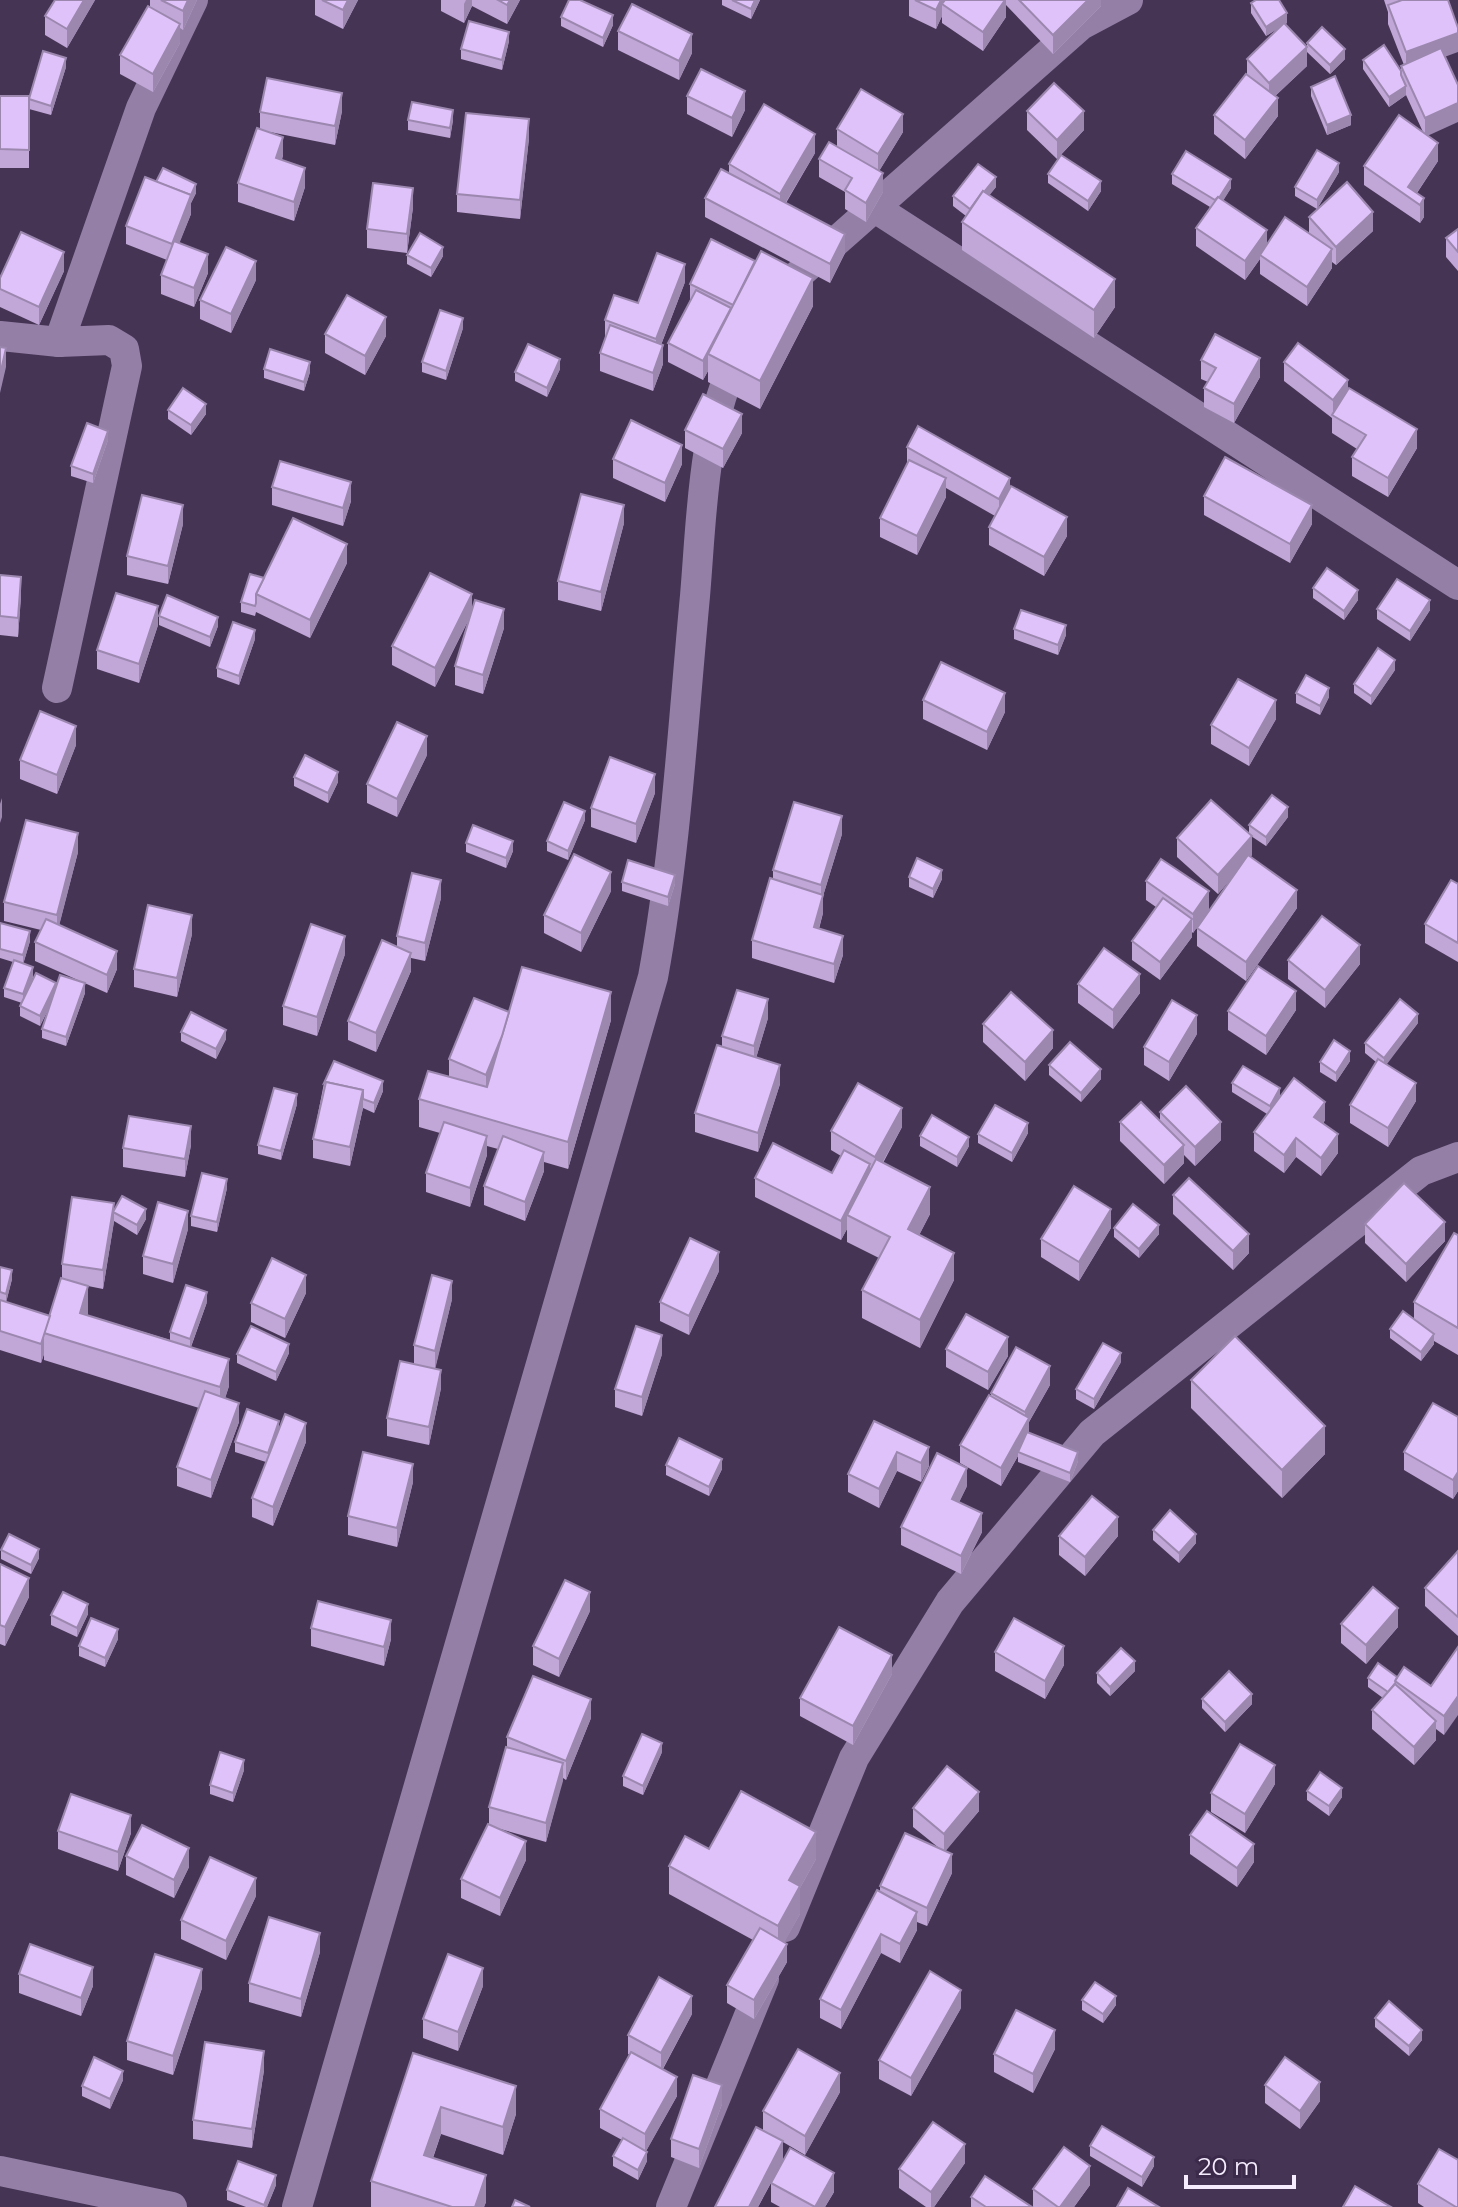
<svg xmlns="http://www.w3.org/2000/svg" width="1458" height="2207" viewBox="0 0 1458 2207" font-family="Montserrat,sans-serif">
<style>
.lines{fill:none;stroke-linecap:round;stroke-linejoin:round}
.minor{stroke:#9480a6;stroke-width:30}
.wall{fill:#c0a7d7}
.shaded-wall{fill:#9c88af}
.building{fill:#dfc2fa;stroke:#9c88af;stroke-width:2}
</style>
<rect width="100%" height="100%" fill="#463455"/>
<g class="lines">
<!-- minor -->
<g class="minor">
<polyline points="875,208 1458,585"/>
<polyline points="772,298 1081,25 1128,0"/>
<polyline points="0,336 59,342"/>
<polyline points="57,688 127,366 124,349 109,340 59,342 141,108 193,0"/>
<polyline points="785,1927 854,1758 950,1602 1092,1433 1421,1171 1458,1157"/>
<polyline points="0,2171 172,2207"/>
<path d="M297,2207L653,977C676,851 683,723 695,596C702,514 702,427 739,352"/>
<polyline points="671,2207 764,1979"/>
</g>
</g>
<!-- wall -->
<g class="wall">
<polygon points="95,0 67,48 45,35 45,16"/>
<polygon points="150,0 197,0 183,30 180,28 180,43 153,92 120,74 120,55 150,8"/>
<polygon points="315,0 358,0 343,29 315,15"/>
<polygon points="441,0 520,0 507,24 472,6 464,23 441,11"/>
<polygon points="722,0 760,0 751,19 722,5"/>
<polygon points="909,0 1101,0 1101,6 1053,54 1006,5 1006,17 983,51 942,23 942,16 936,29 909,16"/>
<polygon points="1384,0 1448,0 1445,57 1428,136 1438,161 1417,193 1424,217 1420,223 1364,185 1364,166 1423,132 1406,95 1389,107 1363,69 1363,60 1401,71 1401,66 1404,65 1388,24 1388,12"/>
<polygon points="1251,3 1287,23 1285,24 1307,47 1307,43 1345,59 1330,74 1307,52 1307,66 1275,96 1278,116 1245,159 1214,134 1214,115 1247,74 1247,59 1280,27 1266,36 1251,13"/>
<polygon points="561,17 613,25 603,47 561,26"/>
<polygon points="618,31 692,53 679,80 618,50"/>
<polygon points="509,41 502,70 461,59 461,49"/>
<polygon points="66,67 51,115 29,109 29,168 0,168 0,96 29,96"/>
<polygon points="1311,87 1351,125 1327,135 1311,96"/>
<polygon points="687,96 745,110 732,137 687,114"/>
<polygon points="342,111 335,145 270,132 283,155 282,160 305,187 294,221 238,202 238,183 260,129 260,112"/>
<polygon points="1027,111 1084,130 1057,159 1027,130"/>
<polygon points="408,120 453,120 450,138 408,130"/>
<polygon points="837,129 903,132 879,171 883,192 866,222 845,209 845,192 819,177 819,159 837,147"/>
<polygon points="529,138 520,219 457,212 457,194"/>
<polygon points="815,153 786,203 845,253 830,283 705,217 705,198 729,173 729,164"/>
<polygon points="1339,172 1317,209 1295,196 1295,187"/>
<polygon points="1048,174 1101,191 1088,211 1048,183"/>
<polygon points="1172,174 1231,188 1223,200 1267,245 1309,233 1309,217 1373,231 1336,265 1332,262 1332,268 1307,306 1260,274 1260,259 1245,280 1196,246 1196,228 1210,207 1172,184"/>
<polygon points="156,182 196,193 191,203 191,214 179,243 208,273 194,307 161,294 161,275 167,260 126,244 126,226"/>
<polygon points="996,187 989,195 1115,307 1094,338 962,250 962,222 966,216 953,206 953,196"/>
<polygon points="413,207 407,253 367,248 367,229"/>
<polygon points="1458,229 1458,271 1446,257 1446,238"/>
<polygon points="407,255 443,256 431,277 407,264"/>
<polygon points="64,271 39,325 0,307 0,278"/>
<polygon points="256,280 231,333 200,319 200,300"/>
<polygon points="685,282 661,345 663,364 653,391 600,371 600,353 605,339 605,320"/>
<polygon points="690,284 813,306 760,409 708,382 708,371 703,380 668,362 668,343 690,302"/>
<polygon points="463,328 446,380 422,372 422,362"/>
<polygon points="325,334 386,336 365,375 325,353"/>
<polygon points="1201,360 1260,377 1234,423 1204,407 1204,388 1208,382 1201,379"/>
<polygon points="1284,362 1348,389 1417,448 1388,497 1352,476 1352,457 1357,449 1332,433 1332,418 1284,381"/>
<polygon points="264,369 310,372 304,391 264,378"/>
<polygon points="560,369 547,397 515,381 515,372"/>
<polygon points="168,410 206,414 191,435 168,419"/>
<polygon points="685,430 742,433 723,468 685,448"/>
<polygon points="108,440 93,483 71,476 71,466"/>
<polygon points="907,447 1010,488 1067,536 1044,576 989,545 989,527 995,516 946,488 946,497 917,555 880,537 880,518 907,465"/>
<polygon points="613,459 682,464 665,502 613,478"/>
<polygon points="272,487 351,501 343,526 272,505"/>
<polygon points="1204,496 1312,524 1290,563 1204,515"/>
<polygon points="624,523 601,611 558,600 558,581"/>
<polygon points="183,524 168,584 127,575 127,556"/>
<polygon points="347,563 310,638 256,612 255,616 241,612 241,602 264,578"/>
<polygon points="0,575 21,596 18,637 0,635"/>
<polygon points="1313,588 1358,600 1344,620 1313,598"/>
<polygon points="472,608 504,628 483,694 455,685 455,666 468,621 435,687 392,665 392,646"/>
<polygon points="1377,609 1430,610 1410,641 1377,619"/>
<polygon points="159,616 218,626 210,647 159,625"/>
<polygon points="158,625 139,683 97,669 97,650"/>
<polygon points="1014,629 1066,635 1058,655 1014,639"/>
<polygon points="255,639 239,685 217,677 217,668"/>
<polygon points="1395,670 1371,705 1354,693 1354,684"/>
<polygon points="1296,693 1329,697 1320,715 1296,703"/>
<polygon points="923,700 1005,712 987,750 923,719"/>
<polygon points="1276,719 1249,766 1211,744 1211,725"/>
<polygon points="76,745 57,794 20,779 20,760"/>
<polygon points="427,755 397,817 367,803 367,784"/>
<polygon points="294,777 338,782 328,803 294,786"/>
<polygon points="655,793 636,843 591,827 591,808"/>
<polygon points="1288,817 1266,846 1251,836 1252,855 1250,857 1297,908 1246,981 1197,946 1197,928 1233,876 1218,894 1177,857 1177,838 1249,834 1249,825"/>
<polygon points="585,820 568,860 547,851 547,841"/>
<polygon points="842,834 823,896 823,913 819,929 843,955 834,983 752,958 752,940 773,879 773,870"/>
<polygon points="466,843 513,851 506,868 466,852"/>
<polygon points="78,852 59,925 117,969 107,993 35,961 35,942 41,930 4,921 4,902"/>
<polygon points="909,877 942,879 933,898 909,887"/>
<polygon points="1146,881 1209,910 1193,933 1192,932 1192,937 1160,980 1132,960 1132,941 1156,907 1146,900"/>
<polygon points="622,882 675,884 668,906 622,891"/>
<polygon points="1458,884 1458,962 1425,943 1425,924"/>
<polygon points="611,891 581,952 544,933 544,915"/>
<polygon points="441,898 425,961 411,958 411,971 376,1052 348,1040 348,1021 397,947 397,936"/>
<polygon points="0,923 30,941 23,964 33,977 28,991 56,988 85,993 66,1046 42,1038 42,1029 51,1004 40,1026 20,1016 20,1006 22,1003 4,997 4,988 13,962 0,958"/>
<polygon points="192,934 177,997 134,987 134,969"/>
<polygon points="345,954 317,1036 283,1025 283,1006"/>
<polygon points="1288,960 1360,964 1325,1008 1288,979"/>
<polygon points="1078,984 1140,993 1113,1029 1078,1003"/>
<polygon points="1296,1010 1266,1055 1228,1030 1228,1011"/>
<polygon points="509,1012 611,1020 568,1169 544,1162 544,1171 525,1221 484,1205 484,1186 498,1149 487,1146 487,1155 470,1207 426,1192 426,1173 440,1133 419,1127 419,1099 449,1077 449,1059"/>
<polygon points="768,1018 756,1058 780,1084 758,1152 695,1132 695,1113 722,1046 722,1036"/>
<polygon points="1418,1023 1386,1064 1416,1101 1388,1147 1350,1123 1350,1105 1376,1062 1365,1053 1365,1043"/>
<polygon points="983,1024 1053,1048 1025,1081 983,1042"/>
<polygon points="181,1032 226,1039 216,1059 181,1041"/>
<polygon points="1197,1034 1169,1081 1144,1065 1144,1047"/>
<polygon points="1350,1061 1336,1082 1320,1072 1320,1062"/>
<polygon points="1049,1065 1101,1079 1081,1102 1049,1075"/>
<polygon points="324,1083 383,1091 374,1113 363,1108 350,1166 313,1158 313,1139"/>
<polygon points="1232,1083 1280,1097 1325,1120 1323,1124 1338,1153 1321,1176 1296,1157 1284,1173 1254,1151 1254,1132 1267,1114 1232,1092"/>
<polygon points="297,1104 281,1160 258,1154 258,1145"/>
<polygon points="1160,1112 1221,1140 1195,1166 1184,1155 1184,1163 1164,1184 1120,1141 1120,1122 1160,1120"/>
<polygon points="902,1127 883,1163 930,1214 919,1235 954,1280 920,1348 862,1318 862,1290 879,1258 847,1242 847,1229 841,1240 755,1197 755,1178 832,1173 841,1156 831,1150 831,1131"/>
<polygon points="1028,1133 1012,1162 978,1143 978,1134"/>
<polygon points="920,1136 969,1146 957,1167 920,1146"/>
<polygon points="191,1145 185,1177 123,1167 123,1148"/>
<polygon points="227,1188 217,1232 191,1226 191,1216"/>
<polygon points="1173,1195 1249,1253 1233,1270 1173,1214"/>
<polygon points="114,1211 146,1219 137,1235 114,1221 103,1289 88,1286 87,1315 170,1340 170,1332 207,1302 191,1347 229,1386 225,1398 239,1422 211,1498 177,1486 177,1467 199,1408 44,1360 44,1354 41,1363 0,1350 0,1267 12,1279 6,1302 50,1316 62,1278 62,1264"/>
<polygon points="1365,1224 1445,1241 1406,1282 1365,1243"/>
<polygon points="1111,1228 1079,1281 1041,1257 1041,1239"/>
<polygon points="1114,1228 1159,1234 1139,1258 1114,1237"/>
<polygon points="188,1229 173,1283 143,1274 143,1256"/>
<polygon points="1458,1235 1458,1355 1434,1341 1434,1344 1421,1361 1390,1338 1390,1329 1414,1319 1414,1302"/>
<polygon points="719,1271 689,1335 660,1321 660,1302"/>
<polygon points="306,1293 285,1338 251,1322 251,1303"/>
<polygon points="452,1299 435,1368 441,1388 429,1445 387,1436 387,1418 414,1364 414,1345"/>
<polygon points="946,1349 1008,1356 988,1390 946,1367"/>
<polygon points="289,1353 276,1381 237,1363 237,1354"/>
<polygon points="662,1354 642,1416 615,1407 615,1389"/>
<polygon points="1121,1362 1094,1409 1076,1399 1076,1389"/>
<polygon points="1191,1380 1325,1454 1282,1498 1191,1408"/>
<polygon points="1050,1385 1029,1422 1029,1433 1078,1461 1070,1482 1018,1462 1018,1456 1001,1486 960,1463 960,1445 991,1396 991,1393"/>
<polygon points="1458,1417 1458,1491 1453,1499 1404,1470 1404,1452"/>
<polygon points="874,1421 929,1466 921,1482 897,1471 879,1508 848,1492 848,1474"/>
<polygon points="279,1428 306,1442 273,1526 252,1517 252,1498 266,1462 235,1452 235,1442"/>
<polygon points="666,1465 722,1469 709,1496 666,1475"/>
<polygon points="413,1482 397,1547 348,1535 348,1516"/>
<polygon points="967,1486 959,1502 982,1532 961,1574 901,1545 901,1527"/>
<polygon points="1153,1530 1196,1543 1179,1563 1153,1540"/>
<polygon points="1059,1536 1118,1536 1085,1576 1059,1555"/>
<polygon points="1,1550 39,1558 31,1574 1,1559"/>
<polygon points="1458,1551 1458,1636 1425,1606 1425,1588"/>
<polygon points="0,1564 29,1597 5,1646 0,1644"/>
<polygon points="590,1611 559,1677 533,1665 533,1646"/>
<polygon points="88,1614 77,1637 51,1625 51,1615"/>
<polygon points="1341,1624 1398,1627 1366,1664 1341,1643"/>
<polygon points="311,1628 391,1639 384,1666 311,1646"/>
<polygon points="118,1639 105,1667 79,1656 79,1646"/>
<polygon points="1458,1647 1444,1735 1436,1729 1436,1740 1414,1765 1372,1729 1372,1710 1383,1698 1368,1687 1368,1678 1397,1677 1431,1686"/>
<polygon points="995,1652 1064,1665 1045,1699 995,1671"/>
<polygon points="1135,1671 1110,1696 1097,1683 1097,1673"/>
<polygon points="892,1674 853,1745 800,1716 800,1698"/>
<polygon points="1202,1699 1252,1704 1225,1732 1202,1708"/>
<polygon points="591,1718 566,1780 563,1778 546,1842 497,1828 526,1860 500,1916 461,1898 461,1879 489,1824 489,1807 507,1747 507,1737"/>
<polygon points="662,1752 643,1795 623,1786 623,1776"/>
<polygon points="244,1770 233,1802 210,1794 210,1785"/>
<polygon points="1275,1784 1245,1833 1211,1812 1211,1793"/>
<polygon points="1307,1791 1342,1797 1329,1816 1307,1800"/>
<polygon points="913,1808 979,1811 945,1851 952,1873 927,1926 917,1922 917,1930 900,1963 881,1953 841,2029 820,2018 820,1999 880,1892 880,1886 939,1848 913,1827"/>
<polygon points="58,1831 131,1833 118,1871 58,1849"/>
<polygon points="1190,1835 1254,1862 1237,1887 1190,1854"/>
<polygon points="709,1849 816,1859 800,1888 800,1914 784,1942 787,1962 754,2019 727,2003 727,1985 753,1940 669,1894 669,1866"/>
<polygon points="126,1856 189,1867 174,1898 126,1875"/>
<polygon points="256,1896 226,1960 181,1939 181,1920"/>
<polygon points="320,1952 301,2017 249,2002 249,1983"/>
<polygon points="19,1974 93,1986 81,2016 19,1993"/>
<polygon points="483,1986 458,2051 423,2038 423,2019"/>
<polygon points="202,1988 173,2075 127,2060 127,2041"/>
<polygon points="1082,2000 1116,2005 1103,2023 1082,2010"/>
<polygon points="961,2008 911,2096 879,2079 879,2060"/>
<polygon points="692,2014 663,2069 677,2096 646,2151 647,2161 638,2180 613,2166 613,2156 622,2140 600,2128 600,2109 630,2055 628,2054 628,2035"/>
<polygon points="1375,2018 1422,2040 1409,2056 1375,2027"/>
<polygon points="1055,2049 1033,2093 994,2072 994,2054"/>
<polygon points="413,2053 516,2114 503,2155 441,2134 433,2158 486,2202 484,2207 371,2207 371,2181"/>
<polygon points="264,2070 252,2148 193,2139 193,2120"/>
<polygon points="123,2080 110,2109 82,2096 82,2086"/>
<polygon points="1265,2085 1320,2101 1300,2129 1265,2103"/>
<polygon points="840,2092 805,2155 783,2142 774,2177 834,2192 825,2207 780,2207 771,2202 771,2183 758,2207 715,2207 778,2139 763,2130 763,2111"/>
<polygon points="722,2104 699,2168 671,2157 671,2139"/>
<polygon points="1090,2146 1154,2166 1142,2187 1090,2156"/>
<polygon points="965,2163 934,2207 926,2207 899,2188 899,2169"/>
<polygon points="1418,2184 1458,2207 1424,2207 1418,2203"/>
<polygon points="276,2185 267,2207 246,2207 227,2200 227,2190"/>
<polygon points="1090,2185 1074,2207 1033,2207 1033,2189"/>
<polygon points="971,2197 1032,2207 971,2207"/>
</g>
<!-- shaded-wall -->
<g class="shaded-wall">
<polygon points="84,0 95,0 67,48 67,29"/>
<polygon points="188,0 197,0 183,30 183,11"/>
<polygon points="348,0 358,0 343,29 343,10"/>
<polygon points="466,0 472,0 472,6 464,23 464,4"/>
<polygon points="510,0 520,0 507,24 507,5"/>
<polygon points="755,0 760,0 751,19 751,9"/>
<polygon points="941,0 950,0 942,4 942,16 936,29 936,10"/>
<polygon points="1005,0 1006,0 1006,17 983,51 983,32"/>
<polygon points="1088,0 1101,0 1101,6 1053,54 1053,35"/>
<polygon points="1287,13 1287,23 1266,36 1266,27"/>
<polygon points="613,15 613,25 603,47 603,38"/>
<polygon points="180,24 180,43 153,92 153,74"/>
<polygon points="509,32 509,41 502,70 502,60"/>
<polygon points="1458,33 1458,52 1406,71 1406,52"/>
<polygon points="692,34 692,53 679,80 679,61"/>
<polygon points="1307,47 1307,66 1269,102 1269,83"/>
<polygon points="1345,49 1345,59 1330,74 1330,65"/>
<polygon points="66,58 66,67 51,115 51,106"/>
<polygon points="1406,86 1406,95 1389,107 1389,97"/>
<polygon points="745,91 745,110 732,137 732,118"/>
<polygon points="342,93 342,111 335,145 335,126"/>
<polygon points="1278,98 1278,116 1245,159 1245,140"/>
<polygon points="1458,103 1458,122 1425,137 1425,118"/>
<polygon points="453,110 453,120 450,138 450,128"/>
<polygon points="1084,111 1084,130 1057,159 1057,140"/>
<polygon points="903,114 903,132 878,173 878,154"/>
<polygon points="1351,115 1351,125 1327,135 1327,125"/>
<polygon points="529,119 529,138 520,219 520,200"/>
<polygon points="815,134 815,153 780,212 780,194"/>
<polygon points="283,137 283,155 276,176 276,158"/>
<polygon points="1438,143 1438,161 1412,200 1408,187"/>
<polygon points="1339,163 1339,172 1317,209 1317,200"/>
<polygon points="305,168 305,187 294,221 294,202"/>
<polygon points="883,173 883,192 866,222 866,203"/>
<polygon points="996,177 996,187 971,219 971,210"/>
<polygon points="1231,179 1231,188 1217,211 1217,201"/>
<polygon points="1101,181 1101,191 1088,211 1088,201"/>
<polygon points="196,184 196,193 191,203 191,214 172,262 172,244 189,198"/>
<polygon points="413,188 413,207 407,253 407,234"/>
<polygon points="1424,198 1424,217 1420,223 1420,205"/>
<polygon points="1373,212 1373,231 1336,265 1336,247"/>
<polygon points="1267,230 1267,249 1260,255 1260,259 1245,280 1245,261"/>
<polygon points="845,234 845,253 830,283 830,264"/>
<polygon points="443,247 443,256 431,277 431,268"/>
<polygon points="1332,249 1332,268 1307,306 1307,287"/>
<polygon points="64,252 64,271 39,325 39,307"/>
<polygon points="208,254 208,273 194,307 194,288"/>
<polygon points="256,261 256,280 231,333 231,314"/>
<polygon points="685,264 685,282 656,358 656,339"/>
<polygon points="813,278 813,306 760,409 760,381"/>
<polygon points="1115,279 1115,307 1094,338 1094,310"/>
<polygon points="731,308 708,354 708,371 703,380 703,361"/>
<polygon points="386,317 386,336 365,375 365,356"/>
<polygon points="463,318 463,328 446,380 446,371"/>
<polygon points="663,345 663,364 653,391 653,373"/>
<polygon points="6,348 6,367 0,393 0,375"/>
<polygon points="1260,358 1260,377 1234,423 1234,404"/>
<polygon points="560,359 560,369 547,397 547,388"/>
<polygon points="310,362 310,372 304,391 304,382"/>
<polygon points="1348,380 1348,399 1333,415 1333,400"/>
<polygon points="206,404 206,414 191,435 191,425"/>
<polygon points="742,414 742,433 723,468 723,449"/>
<polygon points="1417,429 1417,448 1388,497 1388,478"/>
<polygon points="108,431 108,440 93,483 93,474"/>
<polygon points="682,445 682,464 665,502 665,483"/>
<polygon points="946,478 946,497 917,555 917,536"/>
<polygon points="1010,478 1010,497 999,518 999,499"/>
<polygon points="351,482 351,501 343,526 343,508"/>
<polygon points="183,505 183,524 168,584 168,566"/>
<polygon points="624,505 624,523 601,611 601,592"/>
<polygon points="1312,505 1312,524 1290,563 1290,544"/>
<polygon points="1067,517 1067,536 1044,576 1044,557"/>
<polygon points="347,544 347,563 310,638 310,620"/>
<polygon points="21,577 21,596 18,637 18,618"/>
<polygon points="1358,590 1358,600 1344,620 1344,611"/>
<polygon points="472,594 472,613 435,687 435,668"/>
<polygon points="1430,600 1430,610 1410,641 1410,631"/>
<polygon points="158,606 158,625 139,683 139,664"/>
<polygon points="504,609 504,628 483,694 483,675"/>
<polygon points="218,617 218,626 210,647 210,637"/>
<polygon points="1066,625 1066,635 1058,655 1058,645"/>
<polygon points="255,630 255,639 239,685 239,676"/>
<polygon points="1395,660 1395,670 1371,705 1371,696"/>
<polygon points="1329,688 1329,697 1320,715 1320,706"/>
<polygon points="1005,693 1005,712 987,750 987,732"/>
<polygon points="1276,700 1276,719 1249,766 1249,748"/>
<polygon points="76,726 76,745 57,794 57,775"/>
<polygon points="427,736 427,755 397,817 397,799"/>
<polygon points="338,772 338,782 328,803 328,793"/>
<polygon points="655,774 655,793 636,843 636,824"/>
<polygon points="2,798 2,817 0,823 0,804"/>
<polygon points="1288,807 1288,817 1266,846 1266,837"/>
<polygon points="585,811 585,820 568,860 568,851"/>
<polygon points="842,816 842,834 823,896 823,913 814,946 814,927 821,902 821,885"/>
<polygon points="78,833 78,852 57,934 57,915"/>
<polygon points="1252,836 1252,855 1218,894 1218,875"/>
<polygon points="513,841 513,851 506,868 506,858"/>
<polygon points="942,870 942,879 933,898 933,889"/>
<polygon points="611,872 611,891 581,952 581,933"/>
<polygon points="675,875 675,884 668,906 668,897"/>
<polygon points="441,880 441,898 425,961 425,943"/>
<polygon points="1297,890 1297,908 1246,981 1246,962"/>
<polygon points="1209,891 1209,910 1193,933 1193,914"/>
<polygon points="192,915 192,934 177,997 177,978"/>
<polygon points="1192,919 1192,937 1160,980 1160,962"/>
<polygon points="30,931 30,941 23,965 23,955"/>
<polygon points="345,936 345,954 317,1036 317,1017"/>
<polygon points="843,936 843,955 834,983 834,964"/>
<polygon points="1360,945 1360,964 1325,1008 1325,990"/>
<polygon points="117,951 117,969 107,993 107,975"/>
<polygon points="411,953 411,971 376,1052 376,1033"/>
<polygon points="33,967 33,977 23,1004 23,994"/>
<polygon points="1140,974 1140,993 1113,1029 1113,1010"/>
<polygon points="56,983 56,993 40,1026 40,1016"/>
<polygon points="85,983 85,993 66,1046 66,1037"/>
<polygon points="1296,991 1296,1010 1266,1055 1266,1036"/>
<polygon points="611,992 611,1020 568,1169 568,1142"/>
<polygon points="768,999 768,1018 754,1065 754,1046"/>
<polygon points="511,1013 486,1094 486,1075"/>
<polygon points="1418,1014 1418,1023 1384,1068 1384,1058"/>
<polygon points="1197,1015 1197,1034 1169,1081 1169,1062"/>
<polygon points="226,1030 226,1039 216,1059 216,1049"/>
<polygon points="1053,1030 1053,1048 1025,1081 1025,1062"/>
<polygon points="1350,1051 1350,1061 1336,1082 1336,1073"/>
<polygon points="780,1065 780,1084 758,1152 758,1133"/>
<polygon points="1101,1069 1101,1079 1081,1102 1081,1093"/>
<polygon points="383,1081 383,1091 374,1113 374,1103"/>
<polygon points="1416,1083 1416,1101 1388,1147 1388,1128"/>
<polygon points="1280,1088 1280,1098 1270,1116 1270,1106"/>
<polygon points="363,1090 363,1108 350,1166 350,1147"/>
<polygon points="297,1094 297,1104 281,1160 281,1151"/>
<polygon points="1325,1102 1325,1120 1314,1136 1314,1117"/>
<polygon points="902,1108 902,1127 875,1176 875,1157"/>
<polygon points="1221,1122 1221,1140 1195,1166 1195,1147"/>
<polygon points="1028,1123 1028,1133 1012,1162 1012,1153"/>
<polygon points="191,1126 191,1145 185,1177 185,1159"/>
<polygon points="1338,1134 1338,1153 1321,1176 1321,1158"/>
<polygon points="487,1136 487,1155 470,1207 470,1188"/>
<polygon points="969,1137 969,1146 957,1167 957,1157"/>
<polygon points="1296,1138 1296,1157 1284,1173 1284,1155"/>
<polygon points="1184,1145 1184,1163 1164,1184 1164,1165"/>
<polygon points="544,1152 544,1171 525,1221 525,1202"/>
<polygon points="870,1164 870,1183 847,1215 847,1229 841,1240 841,1221"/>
<polygon points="227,1179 227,1188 217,1232 217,1222"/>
<polygon points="930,1187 930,1214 908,1257 908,1229"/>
<polygon points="114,1203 114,1222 103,1289 103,1270"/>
<polygon points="146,1209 146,1219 137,1235 137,1225"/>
<polygon points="1111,1209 1111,1228 1079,1281 1079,1262"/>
<polygon points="188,1211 188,1229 173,1283 173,1264"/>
<polygon points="1445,1222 1445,1241 1406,1282 1406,1264"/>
<polygon points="1159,1225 1159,1234 1139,1258 1139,1249"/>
<polygon points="1249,1234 1249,1253 1233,1270 1233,1251"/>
<polygon points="719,1252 719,1271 689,1335 689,1316"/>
<polygon points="954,1253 954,1280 920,1348 920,1320"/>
<polygon points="12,1270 12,1279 6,1303 6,1294"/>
<polygon points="306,1275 306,1293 285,1338 285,1319"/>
<polygon points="452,1281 452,1299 435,1370 435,1351"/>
<polygon points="88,1286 88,1314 80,1340 80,1313"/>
<polygon points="207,1292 207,1302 190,1349 190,1339"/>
<polygon points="1434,1334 1434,1344 1421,1361 1421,1352"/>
<polygon points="44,1335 44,1354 41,1363 41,1344"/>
<polygon points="662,1335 662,1354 642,1416 642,1397"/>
<polygon points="1008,1337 1008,1356 988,1390 988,1372"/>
<polygon points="289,1344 289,1353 276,1381 276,1372"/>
<polygon points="1121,1353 1121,1362 1094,1409 1094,1399"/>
<polygon points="229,1359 229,1386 220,1414 220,1387"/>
<polygon points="1050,1366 1050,1385 1029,1422 1029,1437 1018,1452 1018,1456 1001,1486 1001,1468 1025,1426 1025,1412"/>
<polygon points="441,1370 441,1388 429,1445 429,1427"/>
<polygon points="239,1403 239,1422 211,1498 211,1480"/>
<polygon points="279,1421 279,1430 268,1463 268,1453"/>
<polygon points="306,1423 306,1442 273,1526 273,1507"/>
<polygon points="1325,1426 1325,1454 1282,1498 1282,1470"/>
<polygon points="929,1447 929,1466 921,1482 921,1463"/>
<polygon points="897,1452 897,1471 879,1508 879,1489"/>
<polygon points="1078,1452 1078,1461 1070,1482 1070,1473"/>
<polygon points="722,1459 722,1469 709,1496 709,1487"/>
<polygon points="413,1464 413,1482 397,1547 397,1528"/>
<polygon points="967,1468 967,1486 952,1517 952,1499"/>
<polygon points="1458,1472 1458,1491 1453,1499 1453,1480"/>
<polygon points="982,1513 982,1532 961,1574 961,1556"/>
<polygon points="1118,1517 1118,1536 1085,1576 1085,1557"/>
<polygon points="1196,1534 1196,1543 1179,1563 1179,1553"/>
<polygon points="39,1549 39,1558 31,1574 31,1565"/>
<polygon points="29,1578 29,1597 5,1646 5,1627"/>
<polygon points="590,1592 590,1611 559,1677 559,1659"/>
<polygon points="88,1604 88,1614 77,1637 77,1628"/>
<polygon points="1398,1608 1398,1627 1366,1664 1366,1645"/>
<polygon points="391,1620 391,1639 384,1666 384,1647"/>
<polygon points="118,1629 118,1639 105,1667 105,1658"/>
<polygon points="1064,1646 1064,1665 1045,1699 1045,1681"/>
<polygon points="892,1655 892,1674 853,1745 853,1726"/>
<polygon points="1135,1661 1135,1671 1110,1696 1110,1687"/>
<polygon points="1252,1694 1252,1704 1225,1732 1225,1722"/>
<polygon points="1458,1696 1458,1715 1444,1735 1444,1716"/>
<polygon points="591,1699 591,1718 566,1780 566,1761"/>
<polygon points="1436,1721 1436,1740 1414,1765 1414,1747"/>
<polygon points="662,1743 662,1752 643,1795 643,1786"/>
<polygon points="244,1760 244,1770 233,1802 233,1793"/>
<polygon points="563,1763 563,1781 546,1842 546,1823"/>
<polygon points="1275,1765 1275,1784 1245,1833 1245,1814"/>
<polygon points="1342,1788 1342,1797 1329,1816 1329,1806"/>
<polygon points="979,1792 979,1811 944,1853 944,1834"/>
<polygon points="131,1815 131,1833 118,1871 118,1852"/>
<polygon points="816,1832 816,1859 800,1888 800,1914 778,1954 778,1926 789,1880"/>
<polygon points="526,1841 526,1860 500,1916 500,1898"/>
<polygon points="1254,1844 1254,1862 1237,1887 1237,1868"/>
<polygon points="189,1848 189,1867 174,1898 174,1880"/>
<polygon points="952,1854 952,1873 927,1926 927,1908"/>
<polygon points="256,1878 256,1896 226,1960 226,1941"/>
<polygon points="917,1912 917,1930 900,1963 900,1944"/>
<polygon points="320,1933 320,1952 301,2017 301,1999"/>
<polygon points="881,1934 881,1953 841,2029 841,2010"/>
<polygon points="787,1944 787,1962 754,2019 754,2000"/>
<polygon points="93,1967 93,1986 81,2016 81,1998"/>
<polygon points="483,1968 483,1986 458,2051 458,2032"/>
<polygon points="202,1969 202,1988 173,2075 173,2056"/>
<polygon points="961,1990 961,2008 911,2096 911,2078"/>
<polygon points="692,1996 692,2014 661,2072 661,2053"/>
<polygon points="1116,1996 1116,2005 1103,2023 1103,2014"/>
<polygon points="1055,2030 1055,2049 1033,2093 1033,2074"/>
<polygon points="1422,2030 1422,2040 1409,2056 1409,2046"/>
<polygon points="264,2051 264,2070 252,2148 252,2129"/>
<polygon points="123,2071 123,2080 110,2109 110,2099"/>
<polygon points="840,2073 840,2092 805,2155 805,2136"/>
<polygon points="677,2077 677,2096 645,2153 645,2134"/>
<polygon points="1320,2082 1320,2101 1300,2129 1300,2111"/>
<polygon points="722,2085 722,2104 699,2168 699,2149"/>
<polygon points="516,2086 516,2114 503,2155 503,2127"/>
<polygon points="441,2107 441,2134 424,2183 424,2155"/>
<polygon points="783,2141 783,2160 758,2207 749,2207"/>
<polygon points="965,2144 965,2163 934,2207 931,2207 931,2192"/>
<polygon points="647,2152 647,2161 638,2180 638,2170"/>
<polygon points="1154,2157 1154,2166 1142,2187 1142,2177"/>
<polygon points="1090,2166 1090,2185 1074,2207 1060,2207"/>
<polygon points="834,2173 834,2192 825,2207 815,2207"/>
<polygon points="276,2175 276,2185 267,2207 264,2207"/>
<polygon points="486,2175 486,2202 484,2207 475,2207"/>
</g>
<!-- building -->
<g class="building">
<polygon points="55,0 84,0 67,29 45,16"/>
<polygon points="161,0 188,0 183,11"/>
<polygon points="322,0 348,0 343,10"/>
<polygon points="498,0 510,0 507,5"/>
<polygon points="569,0 580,0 613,15 603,38 561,17"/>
<polygon points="732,0 755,0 751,9"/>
<polygon points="915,0 941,0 936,10"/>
<polygon points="945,0 1005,0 983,32 942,4"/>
<polygon points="1019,0 1088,0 1053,35"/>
<polygon points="1256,0 1279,0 1287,13 1266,27 1251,3"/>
<polygon points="1402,0 1448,0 1458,28 1458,33 1406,52 1388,5"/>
<polygon points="632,4 692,34 679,61 618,31"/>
<polygon points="148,6 180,24 153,74 120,55"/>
<polygon points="469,21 509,32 502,60 461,49"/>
<polygon points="1284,23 1307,47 1269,83 1247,59"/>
<polygon points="1322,27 1345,49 1330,65 1307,43"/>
<polygon points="1384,45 1401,71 1401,75 1406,86 1389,97 1363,60"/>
<polygon points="1441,48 1458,85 1458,103 1425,118 1401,66"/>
<polygon points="43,51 66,58 51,106 29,99"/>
<polygon points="701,69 745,91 732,118 687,96"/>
<polygon points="1246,74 1278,98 1245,140 1214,115"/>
<polygon points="1335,76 1351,115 1327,125 1311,87"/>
<polygon points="267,78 342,93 335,126 260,112"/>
<polygon points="1054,83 1084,111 1057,140 1027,111"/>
<polygon points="861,89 903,114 878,154 837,129"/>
<polygon points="0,96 29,96 29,150 0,149"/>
<polygon points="412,102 453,110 450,128 408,120"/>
<polygon points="764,104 815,134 780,194 729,164"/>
<polygon points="466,113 529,119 520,200 457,194"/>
<polygon points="1399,115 1438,143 1408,187 1424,198 1420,205 1364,166"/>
<polygon points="257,128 283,137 276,158 305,168 294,202 238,183"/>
<polygon points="829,142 883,173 866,203 845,190 852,178 819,159"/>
<polygon points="1317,150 1339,163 1317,200 1295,187"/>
<polygon points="1186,151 1231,179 1219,198 1218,197 1215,200 1172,174"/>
<polygon points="1061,155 1101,181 1088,201 1048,174"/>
<polygon points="978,164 996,177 984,192 983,191 970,209 953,196"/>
<polygon points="163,168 196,184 191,195 156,182"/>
<polygon points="721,169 845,234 830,264 705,198"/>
<polygon points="145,177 191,195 172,244 126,226"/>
<polygon points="1347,182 1373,212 1336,247 1309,217"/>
<polygon points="373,183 413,188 407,234 367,229"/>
<polygon points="983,191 1115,279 1094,310 962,222"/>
<polygon points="1218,197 1267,230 1245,261 1196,228"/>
<polygon points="1285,217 1332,249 1307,287 1260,255"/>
<polygon points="1458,229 1458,252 1446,238"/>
<polygon points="21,232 64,252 39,307 0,289 0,278"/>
<polygon points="420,233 443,247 431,268 407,255"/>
<polygon points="711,239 755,261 733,305 690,284"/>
<polygon points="174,241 208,254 194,288 161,275"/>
<polygon points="226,247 256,261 231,314 200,300"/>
<polygon points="761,251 813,278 760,381 708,354"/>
<polygon points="657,253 685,264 656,339 605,320 614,295 638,303"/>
<polygon points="696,290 731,308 703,361 668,343"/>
<polygon points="347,295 386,317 365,356 325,334"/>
<polygon points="440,310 463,318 446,371 422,362"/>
<polygon points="610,325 663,345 653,373 600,353"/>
<polygon points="1215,334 1260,358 1234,404 1204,388 1216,368 1201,360"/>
<polygon points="1298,343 1348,380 1333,400 1284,362"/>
<polygon points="528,344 560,359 547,388 515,372"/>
<polygon points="0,347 6,348 0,375"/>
<polygon points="270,349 310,362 304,382 264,369"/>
<polygon points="183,388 206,404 191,425 168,410"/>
<polygon points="1349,388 1417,429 1388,478 1352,457 1366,435 1332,415"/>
<polygon points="703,394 742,414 723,449 685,430"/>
<polygon points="631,420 682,445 665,483 613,459"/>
<polygon points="87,423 108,431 93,474 71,466"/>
<polygon points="918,426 1010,478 999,499 907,447"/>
<polygon points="1225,457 1312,505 1290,544 1204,496"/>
<polygon points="909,460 946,478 917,536 880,518"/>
<polygon points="280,461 351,482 343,508 272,487"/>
<polygon points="1011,486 1067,517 1044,557 989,527"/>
<polygon points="581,494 624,505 601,592 558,581"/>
<polygon points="142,495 183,505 168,566 127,556"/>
<polygon points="293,518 347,544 310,620 256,594"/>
<polygon points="1327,568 1358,590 1344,611 1313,588"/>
<polygon points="430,573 472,594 435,668 392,646"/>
<polygon points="250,574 264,578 256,594 256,603 255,606 241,602"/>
<polygon points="0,575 21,577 18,618 0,616"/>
<polygon points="1397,579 1430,600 1410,631 1377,609"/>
<polygon points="116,593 158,606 139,664 97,650"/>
<polygon points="167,595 218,617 210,637 159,616"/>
<polygon points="475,600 504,609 483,675 455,666"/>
<polygon points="1021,610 1066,625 1058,645 1014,629"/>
<polygon points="233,622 255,630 239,676 217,668"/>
<polygon points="1378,648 1395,660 1371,696 1354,684"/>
<polygon points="941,662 1005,693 987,732 923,700"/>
<polygon points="1306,675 1329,688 1320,706 1296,693"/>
<polygon points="1238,679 1276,700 1249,748 1211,725"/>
<polygon points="40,711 76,726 57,775 20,760"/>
<polygon points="397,722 427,736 397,799 367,784"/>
<polygon points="305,755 338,772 328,793 294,777"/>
<polygon points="610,757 655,774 636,824 591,808"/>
<polygon points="1272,795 1288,807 1266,837 1249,825"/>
<polygon points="1211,800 1252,836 1218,875 1177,838"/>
<polygon points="564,802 585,811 568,851 547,841"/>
<polygon points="794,802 842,816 821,885 773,870"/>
<polygon points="26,820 78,833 57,915 4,902"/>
<polygon points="473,825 513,841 506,858 466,843"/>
<polygon points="574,854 611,872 581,933 544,915"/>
<polygon points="1248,855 1297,890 1246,962 1197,928"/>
<polygon points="917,858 942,870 933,889 909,877"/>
<polygon points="1161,859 1209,891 1193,914 1146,881"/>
<polygon points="628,860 675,875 668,897 622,882"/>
<polygon points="412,873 441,880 425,943 397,936"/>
<polygon points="770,878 823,895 814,927 843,936 834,964 752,940"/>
<polygon points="1451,880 1458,884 1458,943 1425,924"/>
<polygon points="1163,898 1192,919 1160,962 1132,941"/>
<polygon points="148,905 192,915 177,978 134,969"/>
<polygon points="1322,916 1360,945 1325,990 1288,960"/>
<polygon points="46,919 117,951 107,975 35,942"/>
<polygon points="0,923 30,931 23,955 0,949"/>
<polygon points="311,924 345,936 317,1017 283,1006"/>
<polygon points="382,940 411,953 376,1033 348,1021"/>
<polygon points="1104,948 1140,974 1113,1010 1078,984"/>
<polygon points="14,960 33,967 23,994 4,988"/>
<polygon points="1258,966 1296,991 1266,1036 1228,1011"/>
<polygon points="522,967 611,992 568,1142 419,1099 428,1071 487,1087"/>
<polygon points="36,973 56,983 40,1016 20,1006"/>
<polygon points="60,975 85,983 66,1037 42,1029"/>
<polygon points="737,990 768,999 754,1046 722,1036"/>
<polygon points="1011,992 1053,1030 1025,1062 983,1024"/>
<polygon points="474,998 509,1012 502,1036 486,1075 449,1059"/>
<polygon points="1400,999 1418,1014 1384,1058 1365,1043"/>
<polygon points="1172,1000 1197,1015 1169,1062 1144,1047"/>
<polygon points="191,1012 226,1030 216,1049 181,1032"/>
<polygon points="1334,1040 1350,1051 1336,1073 1320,1062"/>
<polygon points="1070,1042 1101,1069 1081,1093 1049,1065"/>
<polygon points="717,1045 780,1065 758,1133 695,1113"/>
<polygon points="1378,1059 1416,1083 1388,1128 1350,1105"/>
<polygon points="334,1061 383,1081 374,1103 363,1099 363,1090 326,1082 324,1083"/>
<polygon points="1243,1066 1280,1088 1270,1106 1232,1083"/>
<polygon points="1294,1078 1325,1102 1314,1117 1338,1134 1321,1158 1296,1138 1284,1155 1254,1132"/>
<polygon points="326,1082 363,1090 350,1147 313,1139"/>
<polygon points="858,1083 902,1108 875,1157 831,1131"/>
<polygon points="1186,1086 1221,1122 1195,1147 1160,1112"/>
<polygon points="274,1088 297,1094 281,1151 258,1145"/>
<polygon points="1141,1102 1184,1145 1164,1165 1120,1122"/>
<polygon points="995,1105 1028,1123 1012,1153 978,1134"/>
<polygon points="932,1115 969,1137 957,1157 920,1136"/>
<polygon points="129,1116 191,1126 185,1159 123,1148"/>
<polygon points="444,1122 487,1136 470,1188 426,1173"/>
<polygon points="503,1136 544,1152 525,1202 484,1186"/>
<polygon points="773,1143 832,1173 844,1150 870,1164 841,1221 755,1178"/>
<polygon points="876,1159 930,1187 908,1229 954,1253 920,1320 862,1290 890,1237 847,1215"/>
<polygon points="202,1173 227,1179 217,1222 191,1216"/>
<polygon points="1189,1178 1249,1234 1233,1251 1173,1195"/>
<polygon points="1404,1183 1445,1222 1406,1264 1365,1224"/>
<polygon points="1074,1186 1111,1209 1079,1262 1041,1239"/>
<polygon points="122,1196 146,1209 137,1225 113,1212"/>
<polygon points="72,1197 114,1203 103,1270 62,1264"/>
<polygon points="158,1202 188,1211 173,1264 143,1256"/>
<polygon points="1133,1204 1159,1225 1139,1249 1114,1228"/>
<polygon points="1454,1233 1458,1235 1458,1328 1414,1302"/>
<polygon points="690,1238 719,1252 689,1316 660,1302"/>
<polygon points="272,1258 306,1275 285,1319 251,1303"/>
<polygon points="0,1267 12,1270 6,1294 0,1292"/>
<polygon points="432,1275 452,1281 435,1351 414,1345"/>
<polygon points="61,1278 88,1286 80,1313 229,1359 220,1387 44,1333"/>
<polygon points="186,1285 207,1292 190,1339 170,1332"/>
<polygon points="0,1300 50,1316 41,1344 0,1331"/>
<polygon points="1403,1311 1434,1334 1421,1352 1390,1329"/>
<polygon points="966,1314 1008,1337 988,1372 946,1349"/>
<polygon points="251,1326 289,1344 276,1372 237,1354"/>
<polygon points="636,1326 662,1335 642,1397 615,1389"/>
<polygon points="1235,1336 1325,1426 1282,1470 1191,1380"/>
<polygon points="1103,1343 1121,1353 1094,1399 1076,1389"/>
<polygon points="1016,1347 1050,1366 1025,1412 991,1393"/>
<polygon points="400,1361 441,1370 429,1427 387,1418"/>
<polygon points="205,1391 239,1403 211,1480 177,1467"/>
<polygon points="989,1395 1029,1418 1001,1468 960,1445"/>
<polygon points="1433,1403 1458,1417 1458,1472 1453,1480 1404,1452"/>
<polygon points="247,1409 279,1421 268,1453 235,1442"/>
<polygon points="285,1414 306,1423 273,1507 252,1498"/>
<polygon points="874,1421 929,1447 921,1463 897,1452 879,1489 848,1474"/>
<polygon points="1027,1432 1078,1452 1070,1473 1018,1452"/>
<polygon points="679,1438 722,1459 709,1487 666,1465"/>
<polygon points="363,1452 413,1464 397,1528 348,1516"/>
<polygon points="937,1453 967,1468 952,1499 982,1513 961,1556 901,1527"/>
<polygon points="1092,1496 1118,1517 1085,1557 1059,1536"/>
<polygon points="1170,1510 1196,1534 1179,1553 1153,1530"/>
<polygon points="9,1534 39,1549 31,1565 1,1550"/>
<polygon points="1458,1551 1458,1617 1425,1588"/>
<polygon points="0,1564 29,1578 5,1627 0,1625"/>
<polygon points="565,1580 590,1592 559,1659 533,1646"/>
<polygon points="1373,1587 1398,1608 1366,1645 1341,1624"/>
<polygon points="63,1592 88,1604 77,1628 51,1615"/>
<polygon points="318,1601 391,1620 384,1647 311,1628"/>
<polygon points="91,1618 118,1629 105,1658 79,1646"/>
<polygon points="1014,1618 1064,1646 1045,1681 995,1652"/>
<polygon points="839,1627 892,1655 853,1726 800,1698"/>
<polygon points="1458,1647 1458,1696 1444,1716 1395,1681 1404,1667 1431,1686"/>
<polygon points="1121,1648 1135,1661 1110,1687 1097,1673"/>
<polygon points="1378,1663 1397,1677 1395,1681 1396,1682 1388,1692 1368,1678"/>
<polygon points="1229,1671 1252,1694 1225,1722 1202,1699"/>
<polygon points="533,1676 591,1699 566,1761 507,1737"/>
<polygon points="1395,1684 1436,1721 1414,1747 1372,1710"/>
<polygon points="642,1734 662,1743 643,1786 623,1776"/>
<polygon points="1240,1744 1275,1765 1245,1814 1211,1793"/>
<polygon points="506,1747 563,1763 546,1823 489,1807"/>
<polygon points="220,1752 244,1760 233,1793 210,1785"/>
<polygon points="947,1766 979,1792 944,1834 913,1808"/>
<polygon points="1320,1772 1342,1788 1329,1806 1307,1791"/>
<polygon points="741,1791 816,1832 789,1880 800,1886 778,1926 669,1866 685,1836 709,1849"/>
<polygon points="71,1794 131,1815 118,1852 58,1831"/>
<polygon points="1207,1811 1254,1844 1237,1868 1190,1835"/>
<polygon points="488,1824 526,1841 500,1898 461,1879"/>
<polygon points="142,1825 189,1848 174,1880 126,1856"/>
<polygon points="905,1833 952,1854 927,1908 880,1886"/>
<polygon points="210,1857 256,1878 226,1941 181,1920"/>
<polygon points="877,1890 917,1912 900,1944 881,1934 841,2010 820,1999"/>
<polygon points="269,1917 320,1933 301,1999 249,1983"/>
<polygon points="760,1928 787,1944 754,2000 727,1985"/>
<polygon points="30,1944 93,1967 81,1998 19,1974"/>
<polygon points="155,1954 202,1969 173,2056 127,2041"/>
<polygon points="448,1954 483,1968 458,2032 423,2019"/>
<polygon points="930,1971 961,1990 911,2078 879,2060"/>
<polygon points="659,1977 692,1996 661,2053 628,2035"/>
<polygon points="1095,1982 1116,1996 1103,2014 1082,2000"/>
<polygon points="1389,2001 1422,2030 1409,2046 1375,2018"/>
<polygon points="1016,2010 1055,2030 1033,2074 994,2054"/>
<polygon points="205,2042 264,2051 252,2129 193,2120"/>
<polygon points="798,2049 840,2073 805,2136 763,2111"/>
<polygon points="631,2052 677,2077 645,2134 600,2109"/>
<polygon points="413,2053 516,2086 503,2127 441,2107 424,2155 486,2175 475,2207 452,2207 371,2181"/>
<polygon points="94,2057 123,2071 110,2099 82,2086"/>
<polygon points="1285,2057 1320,2082 1300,2111 1265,2085"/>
<polygon points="693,2075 722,2085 699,2149 671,2139"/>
<polygon points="933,2122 965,2144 931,2192 899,2169"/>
<polygon points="1102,2126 1154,2157 1142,2177 1090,2146"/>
<polygon points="756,2127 783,2141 749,2207 715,2207"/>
<polygon points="623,2138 647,2152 638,2170 613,2156"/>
<polygon points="1064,2147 1090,2166 1060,2207 1058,2207 1033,2189"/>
<polygon points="790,2148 834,2173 815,2207 771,2183"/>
<polygon points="1439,2149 1458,2160 1458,2207 1456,2207 1418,2184"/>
<polygon points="238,2161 276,2175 264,2205 227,2190"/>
<polygon points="985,2176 1032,2207 986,2207 971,2197"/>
<polygon points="1355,2186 1391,2207 1343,2207"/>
<polygon points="1128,2188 1159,2207 1117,2207"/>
<polygon points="515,2200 530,2207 512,2207"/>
</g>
<!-- scale -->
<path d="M1186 2175v12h108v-12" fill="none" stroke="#f5edfe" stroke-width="4"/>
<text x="1198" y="2175" font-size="24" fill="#f5edfe" stroke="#3c2a4a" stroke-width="6" paint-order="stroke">20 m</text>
</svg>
